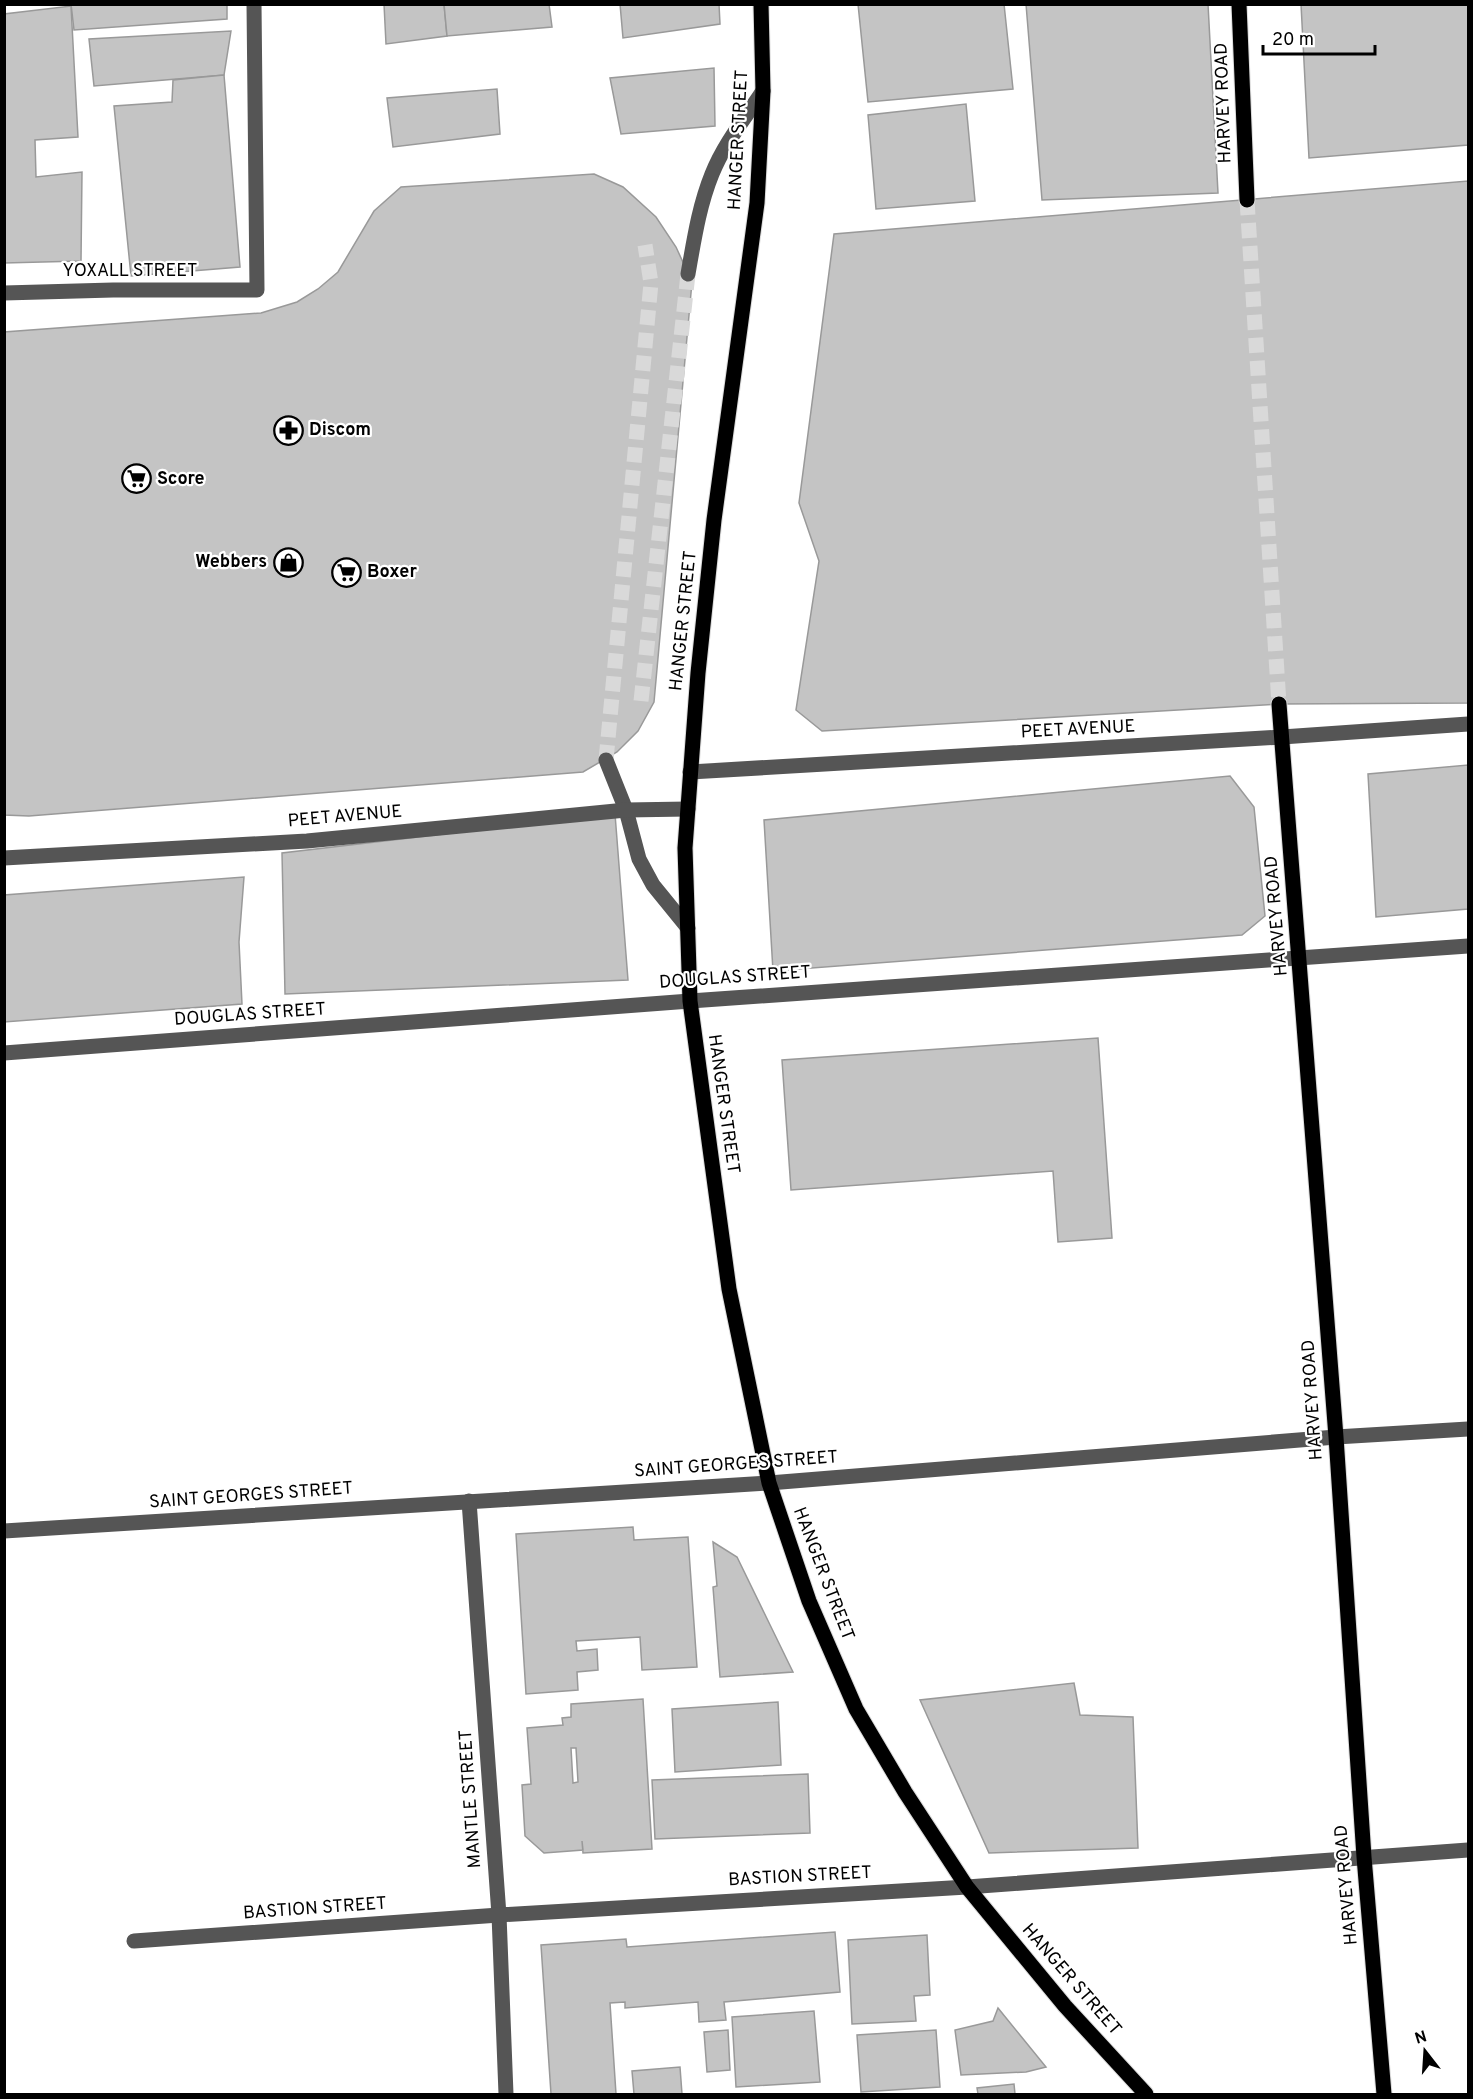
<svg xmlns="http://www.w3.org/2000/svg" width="1473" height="2099" viewBox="0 0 1473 2099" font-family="Overpass,sans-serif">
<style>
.building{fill:#c4c4c4;stroke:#999;stroke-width:1.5;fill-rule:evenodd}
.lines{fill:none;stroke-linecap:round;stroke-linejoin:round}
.minor-tunnel{stroke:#d9d9d9;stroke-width:15;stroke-dasharray:15 8;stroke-linecap:butt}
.major-tunnel{stroke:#d9d9d9;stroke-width:15;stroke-dasharray:15 8;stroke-linecap:butt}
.major-casing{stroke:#dbdbdb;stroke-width:17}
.minor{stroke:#555;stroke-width:15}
.major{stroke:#000;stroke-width:15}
.labels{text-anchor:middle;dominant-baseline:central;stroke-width:4.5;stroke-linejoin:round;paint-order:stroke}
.street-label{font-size:18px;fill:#000;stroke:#fff}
.poi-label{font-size:18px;font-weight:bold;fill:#000;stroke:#fff;text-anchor:start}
</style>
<rect width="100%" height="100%" fill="#fff"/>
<!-- building -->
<g class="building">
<polygon points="71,4 227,4 227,19 74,30"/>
<polygon points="384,4 444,4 447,36 386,44"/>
<polygon points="444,4 549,4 552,27 447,36"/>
<polygon points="620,4 719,4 720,24 623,38"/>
<polygon points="858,4 1004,4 1013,89 868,102"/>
<polygon points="1026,4 1208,4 1218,193 1042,200"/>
<polygon points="1301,4 1468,4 1468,145 1309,158"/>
<polygon points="71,6 78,137 35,140 36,177 82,172 81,261 4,263 4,14"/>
<polygon points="231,31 224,75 94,86 89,39"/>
<polygon points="714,68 715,126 621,134 610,78"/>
<polygon points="224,75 240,267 131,276 114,106 172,102 173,80"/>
<polygon points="497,89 500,134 393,147 387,98"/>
<polygon points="966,104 975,201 876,209 868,115"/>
<polygon points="594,174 623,187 656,217 676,247 692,282 654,702 638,731 617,752 583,772 29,816 4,815 4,332 261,313 297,302 318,289 338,272 374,211 401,187"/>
<polygon points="1468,181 1468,703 1279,704 822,731 796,710 819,561 799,503 834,234"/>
<polygon points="1468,765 1468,909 1376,917 1368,774"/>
<polygon points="1230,776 1254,807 1265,916 1242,935 773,971 764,820"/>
<polygon points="615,814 628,980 285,994 282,853"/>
<polygon points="244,877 239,942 242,1004 4,1022 4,895"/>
<polygon points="1098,1038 1112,1238 1058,1242 1053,1171 791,1190 782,1060"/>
<polygon points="633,1527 634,1540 688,1537 697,1667 642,1670 640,1637 576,1641 577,1651 597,1649 598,1670 577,1672 578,1690 526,1694 516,1534"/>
<polygon points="713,1542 737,1557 793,1672 720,1677 713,1587 717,1586"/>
<polygon points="1074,1683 1080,1715 1133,1717 1138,1848 989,1853 920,1700"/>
<path d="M643,1699L652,1849L583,1853L582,1841L583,1850L544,1853L525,1836L522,1785L531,1784L527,1728L563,1725L562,1718L571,1717V1704ZM571,1748H576L578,1782L573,1783Z"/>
<polygon points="778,1702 781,1765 675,1772 672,1709"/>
<polygon points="808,1774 810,1833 655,1839 652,1780"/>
<polygon points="835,1932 840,1992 724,2002 726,2020 699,2022 698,2002 625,2008 625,2002 610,2003 616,2094 551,2094 541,1945 626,1939 627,1947"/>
<polygon points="927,1935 930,1995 914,1996 916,2021 852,2024 848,1940"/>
<polygon points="998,2008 1046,2067 1026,2072 961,2075 955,2030 993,2021"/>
<polygon points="814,2011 820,2082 736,2087 732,2017"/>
<polygon points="728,2030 730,2070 707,2072 704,2032"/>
<polygon points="936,2030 940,2087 861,2092 857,2035"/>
<polygon points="680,2067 682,2094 634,2094 632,2071"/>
<polygon points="1014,2084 1015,2094 978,2094 977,2088"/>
</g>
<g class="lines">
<!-- minor-tunnel -->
<g class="minor-tunnel">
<polyline points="641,701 688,274"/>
<polyline points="606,760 651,283 645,245"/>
</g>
<!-- major-tunnel -->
<polyline class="major-tunnel" points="1247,200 1279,704"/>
<defs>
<g id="major">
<polyline points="761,4 763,91 757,203 714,520 698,673 685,848 690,1001 729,1289 769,1483 809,1601 856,1709 905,1792 967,1887 1065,2006 1146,2094"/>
<polyline points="1239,4 1247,200"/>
<polyline points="1279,704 1336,1437 1364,1857 1384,2094"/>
</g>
</defs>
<!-- major casing -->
<use href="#major" class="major-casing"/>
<!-- minor -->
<g class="minor">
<path d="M688,274C694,240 699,206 712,174C724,144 745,118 763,91"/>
<polyline points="4,293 113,290 257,290 254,4"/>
<polyline points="606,760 626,810 639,859 653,885 688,928"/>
<polyline points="690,772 1282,737 1468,724"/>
<polyline points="4,858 307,841 626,810 688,809"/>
<polyline points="4,1053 690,1001 1468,946"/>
<polyline points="469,1501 499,1915 506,2094"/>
<polyline points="4,1531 769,1483 1336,1437 1468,1429"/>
<polyline points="134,1941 499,1915 967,1887 1468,1850"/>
</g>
<!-- major -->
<use href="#major" class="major"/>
</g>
<!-- icons -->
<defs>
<symbol id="pharmacy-ring" viewBox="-11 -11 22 22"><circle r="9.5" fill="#fff" stroke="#000" stroke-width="1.5"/><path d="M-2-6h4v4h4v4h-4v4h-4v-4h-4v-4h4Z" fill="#000"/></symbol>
<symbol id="supermarket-ring" viewBox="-11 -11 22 22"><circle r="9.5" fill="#fff" stroke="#000" stroke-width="1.5"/><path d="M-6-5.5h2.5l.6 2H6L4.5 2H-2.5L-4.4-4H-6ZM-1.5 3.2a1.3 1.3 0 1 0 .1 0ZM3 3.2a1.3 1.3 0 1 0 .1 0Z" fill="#000"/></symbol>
<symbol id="shop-ring" viewBox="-11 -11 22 22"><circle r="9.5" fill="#fff" stroke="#000" stroke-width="1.5"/><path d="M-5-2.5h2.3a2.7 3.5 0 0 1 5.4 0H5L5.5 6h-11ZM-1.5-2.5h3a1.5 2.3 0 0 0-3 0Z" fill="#000"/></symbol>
</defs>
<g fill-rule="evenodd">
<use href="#pharmacy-ring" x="272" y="414" width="33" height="33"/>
<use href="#supermarket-ring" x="120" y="462" width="33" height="33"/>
<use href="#shop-ring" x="272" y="546" width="33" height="33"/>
<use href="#supermarket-ring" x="330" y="556" width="33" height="33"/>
</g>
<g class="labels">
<!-- street labels -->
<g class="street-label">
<text transform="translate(1224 103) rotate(-92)">HARVEY ROAD</text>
<text transform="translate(739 140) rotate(-87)">HANGER STREET</text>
<text x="130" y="271">YOXALL STREET</text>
<text transform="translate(684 621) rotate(-84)">HANGER STREET</text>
<text transform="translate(1078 730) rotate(-3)">PEET AVENUE</text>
<text transform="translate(345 817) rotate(-5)">PEET AVENUE</text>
<text transform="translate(1277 916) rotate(-95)">HARVEY ROAD</text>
<text transform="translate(735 978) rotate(-4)">DOUGLAS STREET</text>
<text transform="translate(250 1015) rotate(-4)">DOUGLAS STREET</text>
<text transform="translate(723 1104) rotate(82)">HANGER STREET</text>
<text transform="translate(1313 1400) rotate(-94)">HARVEY ROAD</text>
<text transform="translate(736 1465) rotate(-4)">SAINT GEORGES STREET</text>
<text transform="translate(251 1496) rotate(-4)">SAINT GEORGES STREET</text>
<text transform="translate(823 1574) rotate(69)">HANGER STREET</text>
<text transform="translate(471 1799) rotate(-94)">MANTLE STREET</text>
<text transform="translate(800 1877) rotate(-3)">BASTION STREET</text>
<text transform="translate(1347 1885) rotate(-95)">HARVEY ROAD</text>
<text transform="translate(315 1909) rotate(-4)">BASTION STREET</text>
<text transform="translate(1071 1980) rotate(49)">HANGER STREET</text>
</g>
<!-- poi labels -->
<g class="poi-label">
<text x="309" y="430">Discom</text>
<text x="157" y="479">Score</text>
<text x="267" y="562" text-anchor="end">Webbers</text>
<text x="367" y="572">Boxer</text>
</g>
</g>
<!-- border -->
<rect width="1473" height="2099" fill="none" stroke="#000000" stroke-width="12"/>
<!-- north arrow -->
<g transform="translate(1425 2051) rotate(343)" stroke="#ffffff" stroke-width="4.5" paint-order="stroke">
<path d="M0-4.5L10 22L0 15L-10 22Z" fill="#000000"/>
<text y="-9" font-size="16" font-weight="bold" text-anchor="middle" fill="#000000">N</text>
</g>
<!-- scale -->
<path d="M1263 45v9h112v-9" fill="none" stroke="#000000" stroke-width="3"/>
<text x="1272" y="45" font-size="18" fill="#000000" stroke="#ffffff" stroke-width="4.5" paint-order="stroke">20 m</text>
</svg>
